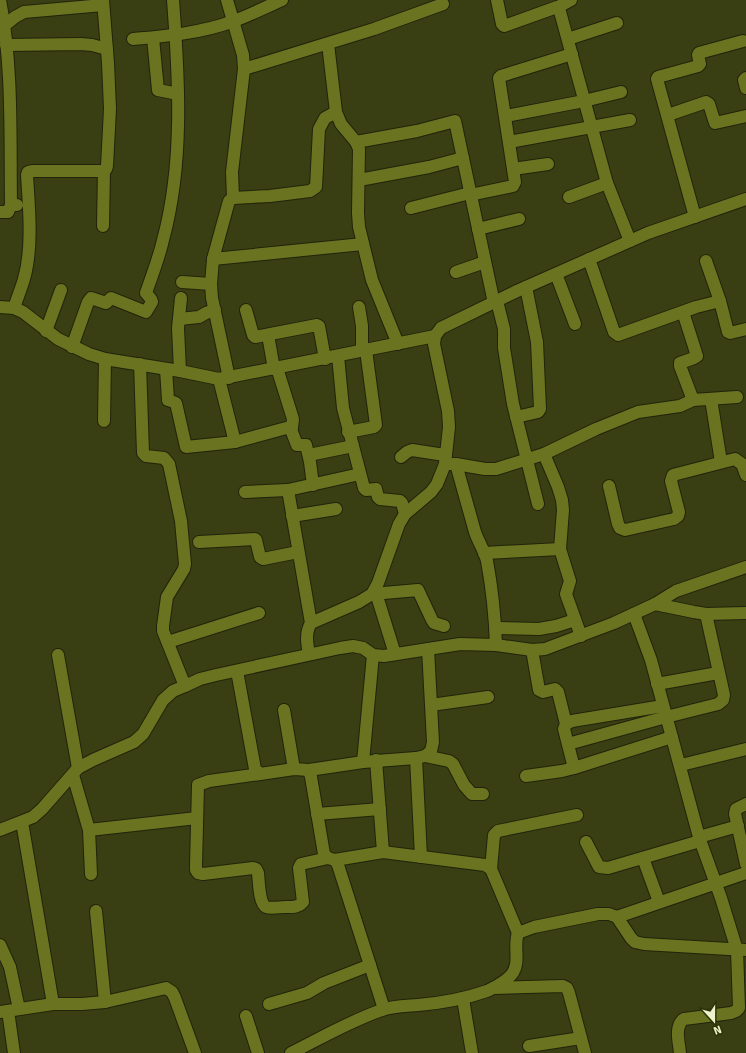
<svg xmlns="http://www.w3.org/2000/svg" width="746" height="1053" viewBox="0 0 746 1053" font-family="Signika,sans-serif">
<style>
.lines{fill:none;stroke-linecap:round;stroke-linejoin:round}
.minor-casing{stroke:#21240a;stroke-width:14}
.minor{stroke:#6a7420;stroke-width:12}
</style>
<rect width="100%" height="100%" fill="#393e13"/>
<g class="lines">
<defs>
<g id="minor">
<path d="M0,0C13,67 10,137 11,205"/>
<polyline points="227,0 243,55 244,69 232,172 233,198"/>
<polyline points="497,0 502,24 504,26 557,7 559,8 607,183 630,241"/>
<polyline points="558,7 571,0"/>
<polyline points="0,29 15,17 24,12 103,5"/>
<polyline points="153,38 158,90 178,94"/>
<path d="M133,39C168,36 201,33 234,21C250,15 266,7 282,0"/>
<polyline points="568,39 617,23"/>
<polyline points="328,44 336,112 341,124 356,142 359,149 358,213 359,227 372,280 398,344"/>
<polyline points="6,45 81,44 92,45 107,49"/>
<polyline points="244,69 374,29 443,4"/>
<polyline points="746,78 744,80 746,88"/>
<polyline points="668,115 706,102 709,104 715,123 746,116"/>
<polyline points="506,116 584,101 621,92"/>
<polyline points="356,142 417,131 455,121 494,303"/>
<polyline points="509,142 630,120"/>
<polyline points="513,169 548,164"/>
<polyline points="359,180 429,167 463,158"/>
<polyline points="470,195 513,186 515,182 499,78 501,76 572,54"/>
<polyline points="569,197 607,183"/>
<polyline points="411,208 470,193"/>
<polyline points="0,212 8,212 11,205 17,205"/>
<polyline points="695,217 657,79 658,77 698,66 700,64 698,55 699,53 743,41"/>
<polyline points="103,226 104,170"/>
<polyline points="478,229 519,219"/>
<polyline points="213,259 363,244"/>
<polyline points="589,259 614,332 618,335 696,307 720,301"/>
<polyline points="706,261 720,301 728,332 730,333 746,329"/>
<polyline points="456,272 485,262"/>
<polyline points="556,274 575,324"/>
<polyline points="182,282 211,284"/>
<polyline points="497,301 504,329 504,348 513,404 538,504"/>
<polyline points="0,307 14,308 23,312 58,339 89,354 105,359 180,371 219,379 435,336"/>
<polyline points="359,307 362,326 362,351"/>
<path d="M14,308C17,299 21,289 24,279C33,247 29,208 27,175L28,172L32,171H102L106,169L107,166L110,109L108,63L103,0"/>
<polyline points="246,310 253,335 255,337 317,325 319,326 325,359"/>
<polyline points="683,312 697,356 694,358 680,363 680,366 693,400"/>
<polyline points="179,319 199,317 206,313 215,310"/>
<polyline points="46,331 61,290"/>
<polyline points="268,335 274,369"/>
<path d="M72,347L88,302L91,298L106,303L111,298L146,312L152,302L151,299L146,293C152,275 159,258 163,240C184,163 179,79 173,0"/>
<polyline points="338,356 343,408 364,488 366,490 376,489 378,497 380,499 400,501 402,503 405,514"/>
<polyline points="140,364 143,453 146,456 164,458 169,464 181,521 185,564 184,569 167,597 163,626 163,631 185,686"/>
<polyline points="277,368 293,419 292,428"/>
<polyline points="166,369 168,400 176,403 186,447 235,442 290,427 297,445 306,445 310,462 313,485"/>
<polyline points="180,371 178,328 181,298"/>
<polyline points="229,378 212,298 211,284 213,259 229,201 233,198 270,196 310,191 316,187 319,129 325,118 336,112"/>
<polyline points="219,379 235,442"/>
<polyline points="711,399 721,462"/>
<polyline points="516,417 538,412 540,409 537,342 526,287"/>
<polyline points="104,421 105,359"/>
<polyline points="348,432 374,427 376,425 366,350"/>
<polyline points="544,454 558,487 562,500 563,510 560,549 570,581 566,594 581,636"/>
<polyline points="309,455 353,446"/>
<polyline points="401,457 407,452 412,450 445,455"/>
<polyline points="445,464 449,427 448,411 434,344 435,336 441,328 517,291 648,233 746,199"/>
<path d="M456,464L475,532C478,541 485,552 487,561C492,588 495,617 496,645"/>
<polyline points="609,486 618,524 620,528 625,530 674,519 678,516 679,512 671,481 673,475 735,459 742,464 746,475"/>
<polyline points="288,490 311,623"/>
<polyline points="245,492 288,490 360,474"/>
<polyline points="292,516 336,509"/>
<polyline points="199,542 255,539 256,540 260,557 263,559 298,552"/>
<polyline points="484,553 560,549"/>
<polyline points="376,593 395,654"/>
<polyline points="372,594 418,590 432,620 434,623 444,626"/>
<polyline points="655,604 694,612 706,614 746,613"/>
<path d="M634,614L651,660L699,837L721,898L737,950L739,1008L736,1011L731,1013L684,1019C674,1026 679,1042 680,1053"/>
<polyline points="495,628 539,629 556,626 575,620"/>
<polyline points="168,642 259,613"/>
<polyline points="532,650 539,690 543,692 555,689 558,692 566,724"/>
<path d="M309,654C307,643 305,633 311,623L359,602L372,594L378,583L399,524L405,514L431,492L437,484L445,464H456L485,469H496L544,454L596,429L638,412L680,406L693,400L737,397"/>
<polyline points="58,655 78,768"/>
<polyline points="237,671 255,769 260,774 294,769 309,770 311,777 324,854 328,858 335,860 338,865 384,1009"/>
<polyline points="657,684 718,673"/>
<polyline points="431,705 488,697"/>
<polyline points="284,710 294,769"/>
<polyline points="568,744 666,717 718,704 723,700 724,695 706,614"/>
<polyline points="425,756 449,761 453,764 464,785 472,794 483,794"/>
<polyline points="416,758 421,857"/>
<polyline points="376,760 383,852"/>
<polyline points="363,762 373,655"/>
<polyline points="681,765 746,749"/>
<polyline points="574,768 564,729 566,724 572,721 663,706"/>
<polyline points="309,770 363,762 416,758 425,756 431,751 433,742 428,649"/>
<path d="M260,774L209,781L198,785L196,865V870L198,873L203,874L253,868L256,869L258,873C259,881 259,903 266,907C271,909 280,907 285,907C291,907 298,908 303,902L299,868L301,864L328,858"/>
<polyline points="73,775 89,830 91,874"/>
<polyline points="526,776 562,771 574,768 672,737"/>
<polyline points="746,804 736,809 735,814 746,864"/>
<polyline points="317,814 380,809"/>
<polyline points="22,822 53,1004"/>
<polyline points="0,830 33,817 42,809 78,768 93,760 134,742 143,734 163,700 173,691 185,686 200,679 216,675 340,648 353,646 363,648 373,655 384,656 460,644 496,645 532,650 545,649 614,623 655,604 676,591 746,567"/>
<polyline points="89,830 197,818"/>
<polyline points="699,837 738,826"/>
<polyline points="586,842 599,867 608,868 700,841"/>
<polyline points="643,858 659,902"/>
<polyline points="335,860 383,852 485,865 491,869 518,933"/>
<polyline points="491,869 494,835 498,831 577,815"/>
<polyline points="96,911 105,1002"/>
<polyline points="617,917 746,873"/>
<polyline points="0,945 10,967 19,1009"/>
<polyline points="494,988 563,986 567,988 569,993 585,1053"/>
<polyline points="463,999 472,1053"/>
<polyline points="269,1004 307,993 324,983 370,965"/>
<polyline points="8,1011 14,1053"/>
<polyline points="0,1012 53,1004 82,1004 105,1002 166,988 172,992 175,998 195,1053"/>
<polyline points="246,1016 258,1053"/>
<polyline points="529,1046 581,1038"/>
<path d="M291,1053C321,1038 350,1021 382,1010C393,1006 407,1006 418,1005C442,1003 464,999 487,991C495,987 506,982 512,974C521,962 513,946 518,933L534,927L598,914H609L617,917L631,938L635,942L644,944L746,950"/>
</g>
</defs>
<!-- minor casing -->
<use href="#minor" class="minor-casing"/>
<!-- minor -->
<use href="#minor" class="minor"/>
</g>
<!-- north arrow -->
<g transform="translate(714 1021) rotate(159)" stroke="#2f3407" stroke-width="3" paint-order="stroke">
<path d="M0-3L7 15L0 10L-7 15Z" fill="#ecf3cb"/>
<text y="-6" font-size="11" font-weight="bold" text-anchor="middle" fill="#ecf3cb">N</text>
</g>
</svg>
